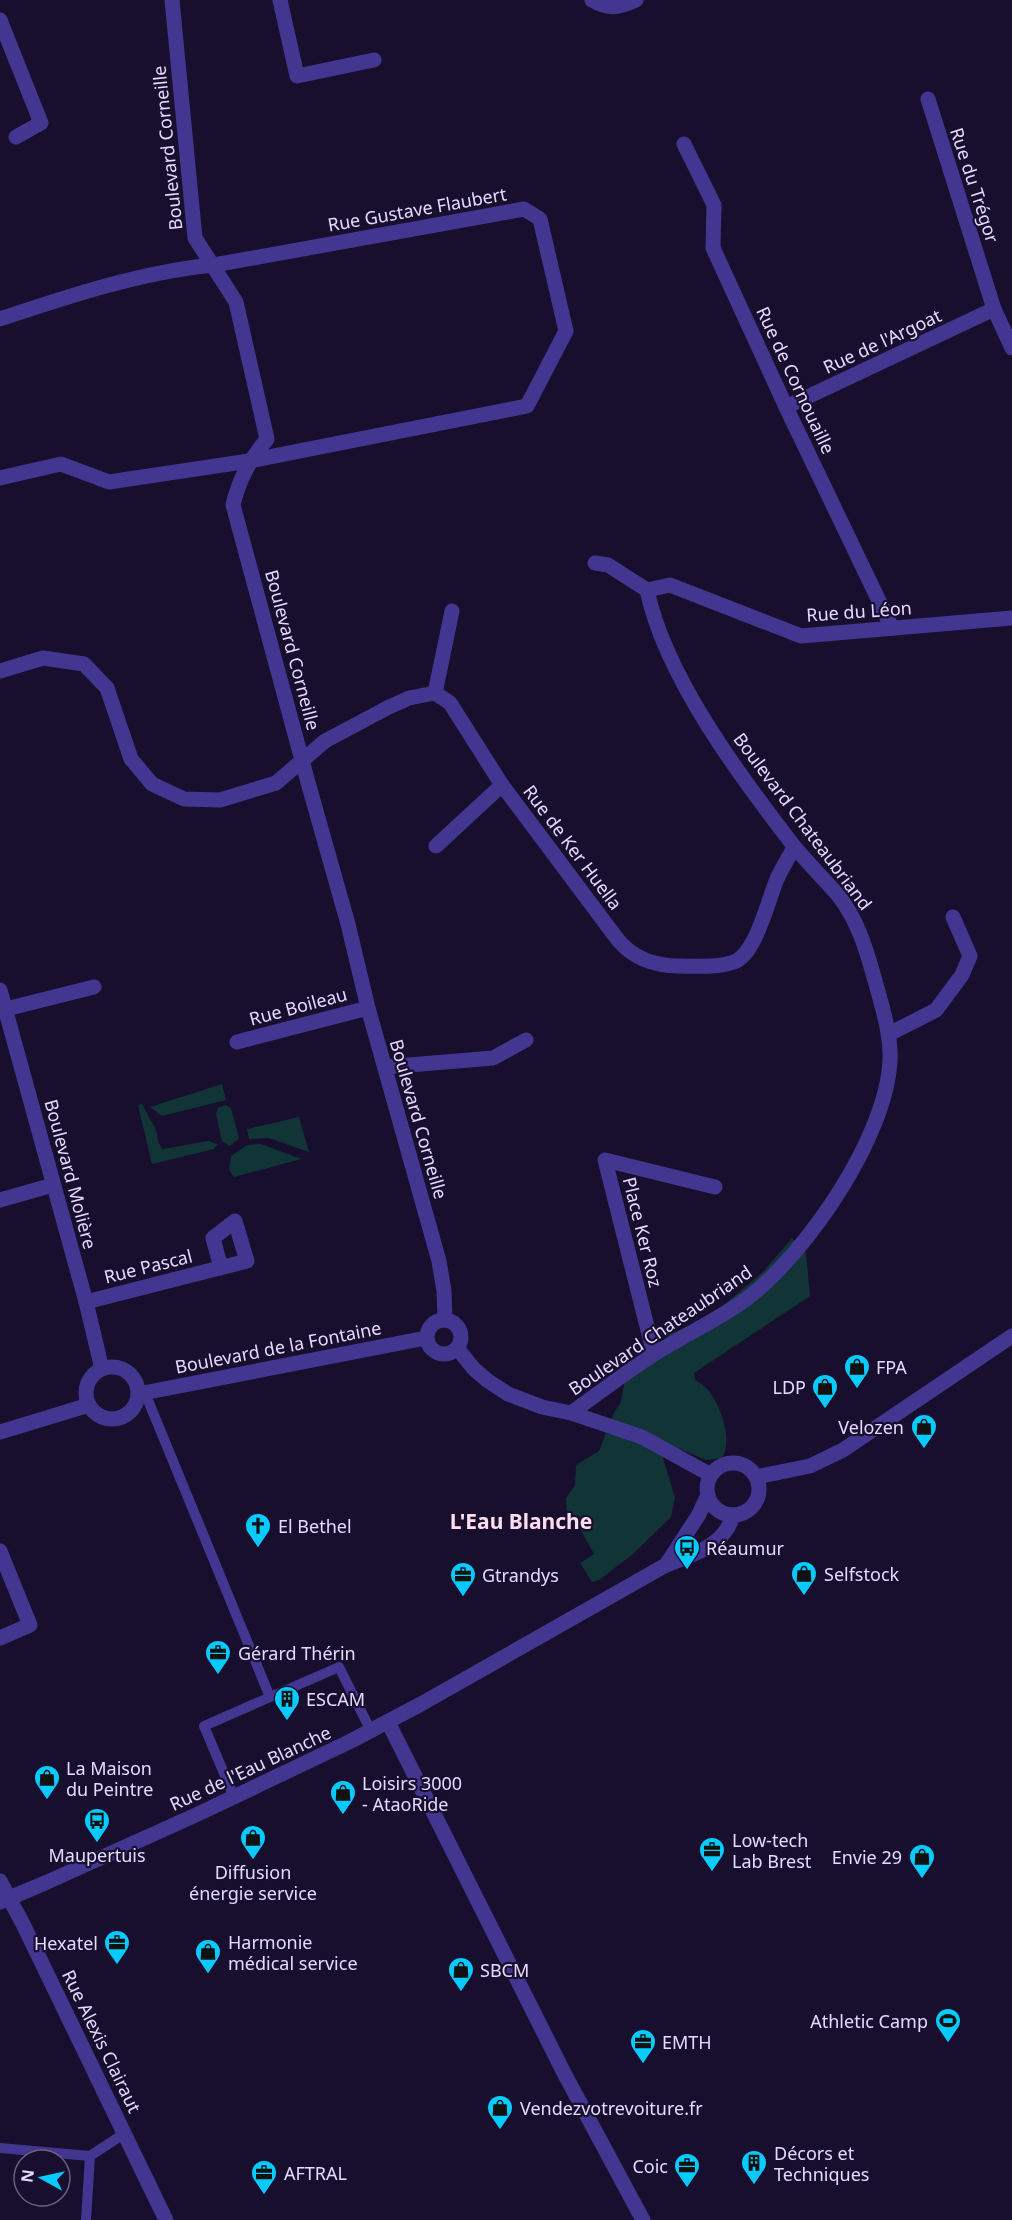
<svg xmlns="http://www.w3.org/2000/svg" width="1012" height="2220" viewBox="0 0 1012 2220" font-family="'Noto Sans',sans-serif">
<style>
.green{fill:#113537}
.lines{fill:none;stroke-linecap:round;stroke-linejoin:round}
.service{stroke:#433690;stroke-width:10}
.minor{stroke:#433690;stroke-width:15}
.tertiary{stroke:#433690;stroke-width:15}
.labels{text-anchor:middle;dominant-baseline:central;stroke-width:4.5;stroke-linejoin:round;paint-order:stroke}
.street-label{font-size:18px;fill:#e3dbff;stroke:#170f2d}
.poi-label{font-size:18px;fill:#e3dbff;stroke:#170f2d;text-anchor:start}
.quarter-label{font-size:21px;font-weight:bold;fill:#ffddef;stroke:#170f2d}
</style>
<rect width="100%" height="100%" fill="#170f2d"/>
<!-- green -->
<g class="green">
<polygon points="222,1084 226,1100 162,1116 150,1107"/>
<path d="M142,1104C146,1112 150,1119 154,1126C159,1134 156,1143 163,1149L208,1141L218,1144L214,1149L152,1164L138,1105Z"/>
<polygon points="225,1105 231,1108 239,1138 230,1146 222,1141 216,1114 218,1108"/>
<polygon points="299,1117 309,1152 269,1138 249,1139 247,1129"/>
<polygon points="261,1144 301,1159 234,1177 229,1170 231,1156 247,1145"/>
<path d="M792,1238L806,1253L810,1296L694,1373L695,1380C700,1383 706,1387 710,1392C721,1409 733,1439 722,1458L706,1460L663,1442V1458L675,1498L671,1517L633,1554L599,1580L592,1582L580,1563L594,1554L579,1527L567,1514L566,1498L575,1485L576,1465L599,1451L615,1411L621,1402L625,1380L645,1367L669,1334L707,1319L763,1272Z"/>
</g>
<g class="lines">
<!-- service -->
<g class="service">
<polyline points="145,1393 270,1697"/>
<polyline points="234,1797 204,1726 339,1667 371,1731"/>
<polyline points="0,2148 90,2156 125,2133"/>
<polyline points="86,2220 90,2156"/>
</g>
<!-- minor -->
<g class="minor">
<path d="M172,0L195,238L236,302L267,439C250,460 239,479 233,505L309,786L348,924L368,1008L439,1261L444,1291L445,1319"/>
<polyline points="280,0 297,76 374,60"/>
<path d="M592,0C609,10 619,8 636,0"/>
<polyline points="0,20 41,123 16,137"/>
<polyline points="928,99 994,309 1012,348"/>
<polyline points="684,144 714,205 713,248 786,407 892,628"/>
<path d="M0,319C69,296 141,272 214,265L524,209L540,219L566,331L527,406L249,461L109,482L61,464L0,478"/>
<polyline points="786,407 994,309"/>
<polyline points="595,563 608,565 647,590"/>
<polyline points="647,590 670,585 801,636 1012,618"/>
<path d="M0,671L43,658L84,664L107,688L131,759L152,784L184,799L220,800L276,783L325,741L389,707L409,698L435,693L450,703L502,785L618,940C634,959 655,966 679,966C696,966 717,968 734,962C756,954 768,900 777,879C782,868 789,857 794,847"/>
<polyline points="435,693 452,611"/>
<polyline points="436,846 502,785"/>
<polyline points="0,990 86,1302 102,1369"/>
<polyline points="6,1009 94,987"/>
<polyline points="889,1034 936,1010 962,975 970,956 953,917"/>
<polyline points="237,1042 368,1008"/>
<polyline points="385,1067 493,1058 526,1040"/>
<polyline points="0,1200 53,1185"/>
<polyline points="86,1302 247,1261 235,1221 213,1238 221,1268"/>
<circle cx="444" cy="1337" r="17"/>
<polyline points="457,1348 474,1369 488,1381 508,1394 542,1407 571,1413 642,1437 711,1475"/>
<polyline points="654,1354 605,1160 715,1187"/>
<circle cx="112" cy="1393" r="26"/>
<polyline points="138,1394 426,1338"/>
<path d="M571,1413C599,1393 626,1372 656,1353C686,1334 720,1319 749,1297C808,1251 886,1137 890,1061C891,1038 885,1017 879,995C869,960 861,924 838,895C823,878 807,862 793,845C739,775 665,676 647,590"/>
<polyline points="0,1432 89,1405"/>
<polyline points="0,1551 30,1625 0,1638"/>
<polyline points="388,1722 564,2073 643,2220"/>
<polyline points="0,1881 23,1924 166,2220"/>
</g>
<!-- tertiary -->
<g class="tertiary">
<circle cx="733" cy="1489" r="26"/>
<polyline points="756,1477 810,1466 843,1450 1012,1336"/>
<polyline points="666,1565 698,1516 708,1495"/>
<path d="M0,1902L45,1883L198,1814L351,1741L421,1704L666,1565C691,1556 726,1545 733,1515"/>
</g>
</g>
<!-- icons -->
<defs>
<symbol id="shop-pin" viewBox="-11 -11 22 30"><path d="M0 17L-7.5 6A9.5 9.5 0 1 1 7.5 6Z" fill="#07cbff" stroke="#170f2d"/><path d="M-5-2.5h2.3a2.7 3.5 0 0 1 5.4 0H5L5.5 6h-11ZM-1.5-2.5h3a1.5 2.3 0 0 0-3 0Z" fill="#111"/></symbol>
<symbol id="church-pin" viewBox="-11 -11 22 30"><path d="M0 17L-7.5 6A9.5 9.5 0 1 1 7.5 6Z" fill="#07cbff" stroke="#170f2d"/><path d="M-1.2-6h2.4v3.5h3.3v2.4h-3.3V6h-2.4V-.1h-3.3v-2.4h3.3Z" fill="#111"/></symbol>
<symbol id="bus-pin" viewBox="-11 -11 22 30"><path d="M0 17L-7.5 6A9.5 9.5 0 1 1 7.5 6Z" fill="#07cbff" stroke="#170f2d"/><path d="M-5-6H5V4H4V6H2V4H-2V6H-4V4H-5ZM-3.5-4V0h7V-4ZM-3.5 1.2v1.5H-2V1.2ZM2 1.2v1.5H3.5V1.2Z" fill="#111"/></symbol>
<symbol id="office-pin" viewBox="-11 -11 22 30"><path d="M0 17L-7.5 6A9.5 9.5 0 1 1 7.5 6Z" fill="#07cbff" stroke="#170f2d"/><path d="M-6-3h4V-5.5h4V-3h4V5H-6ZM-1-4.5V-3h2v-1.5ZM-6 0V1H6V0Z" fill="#111"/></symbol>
<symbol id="building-pin" viewBox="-11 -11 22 30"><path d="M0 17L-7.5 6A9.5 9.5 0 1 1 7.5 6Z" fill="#07cbff" stroke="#170f2d"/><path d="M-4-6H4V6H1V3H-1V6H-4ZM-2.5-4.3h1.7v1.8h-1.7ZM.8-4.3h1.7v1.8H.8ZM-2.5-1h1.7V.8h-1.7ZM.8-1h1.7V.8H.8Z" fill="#111"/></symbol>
<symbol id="stadium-pin" viewBox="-11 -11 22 30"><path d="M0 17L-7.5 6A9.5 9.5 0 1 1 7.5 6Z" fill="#07cbff" stroke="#170f2d"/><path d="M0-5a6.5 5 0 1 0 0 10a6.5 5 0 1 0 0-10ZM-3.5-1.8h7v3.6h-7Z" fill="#111"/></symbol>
</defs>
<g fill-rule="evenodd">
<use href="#shop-pin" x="842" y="1352" width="30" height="40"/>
<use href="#shop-pin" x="810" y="1372" width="30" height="40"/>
<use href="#shop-pin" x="909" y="1412" width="30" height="40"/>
<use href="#church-pin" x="243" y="1511" width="30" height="40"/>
<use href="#bus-pin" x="672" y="1533" width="30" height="40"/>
<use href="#shop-pin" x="789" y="1559" width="30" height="40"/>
<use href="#office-pin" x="448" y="1560" width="30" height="40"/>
<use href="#office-pin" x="203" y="1638" width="30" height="40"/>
<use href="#building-pin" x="272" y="1684" width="30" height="40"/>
<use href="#shop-pin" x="32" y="1763" width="30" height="40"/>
<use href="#shop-pin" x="328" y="1778" width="30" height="40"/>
<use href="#bus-pin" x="82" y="1806" width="30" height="40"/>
<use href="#shop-pin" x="238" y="1823" width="30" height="40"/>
<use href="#office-pin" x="697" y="1835" width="30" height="40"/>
<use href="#shop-pin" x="907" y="1842" width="30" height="40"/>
<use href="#office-pin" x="102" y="1928" width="30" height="40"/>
<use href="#shop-pin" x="193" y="1937" width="30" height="40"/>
<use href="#shop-pin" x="446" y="1955" width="30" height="40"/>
<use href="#stadium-pin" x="933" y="2006" width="30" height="40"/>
<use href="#office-pin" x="628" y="2027" width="30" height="40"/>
<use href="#shop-pin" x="485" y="2093" width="30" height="40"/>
<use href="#building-pin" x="739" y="2148" width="30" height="40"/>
<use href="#office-pin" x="672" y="2151" width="30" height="40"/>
<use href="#office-pin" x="249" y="2158" width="30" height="40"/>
</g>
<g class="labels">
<!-- street labels -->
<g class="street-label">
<text transform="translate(167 148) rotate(-96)">Boulevard Corneille</text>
<text transform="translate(975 185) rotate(72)">Rue du Trégor</text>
<text transform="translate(417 209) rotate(-10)">Rue Gustave Flaubert</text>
<text transform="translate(882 341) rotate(-25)">Rue de l'Argoat</text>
<text transform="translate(796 380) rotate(65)">Rue de Cornouaille</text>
<text transform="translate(859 611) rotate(-4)">Rue du Léon</text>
<text transform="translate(293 650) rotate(75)">Boulevard Corneille</text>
<text transform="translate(803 821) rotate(53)">Boulevard Chateaubriand</text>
<text transform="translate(573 847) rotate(53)">Rue de Ker Huella</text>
<text transform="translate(298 1006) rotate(-15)">Rue Boileau</text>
<text transform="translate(419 1119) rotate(74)">Boulevard Corneille</text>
<text transform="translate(71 1174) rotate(75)">Boulevard Molière</text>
<text transform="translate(643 1232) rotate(76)">Place Ker Roz</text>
<text transform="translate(148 1266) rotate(-14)">Rue Pascal</text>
<text transform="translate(660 1330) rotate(-34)">Boulevard Chateaubriand</text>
<text transform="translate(278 1347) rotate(-11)">Boulevard de la Fontaine</text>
<text transform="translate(250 1768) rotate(-25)">Rue de l'Eau Blanche</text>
<text transform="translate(102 2041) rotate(64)">Rue Alexis Clairaut</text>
</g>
<!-- poi labels -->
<g class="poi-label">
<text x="876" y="1367">FPA</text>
<text x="806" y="1387" text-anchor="end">LDP</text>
<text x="904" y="1427" text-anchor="end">Velozen</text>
<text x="278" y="1526">El Bethel</text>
<text x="706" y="1548">Réaumur</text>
<text x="824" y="1574">Selfstock</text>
<text x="482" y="1575">Gtrandys</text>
<text x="238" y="1653">Gérard Thérin</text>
<text x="306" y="1699">ESCAM</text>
<text x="66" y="1768">La Maison<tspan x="66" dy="21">du Peintre</tspan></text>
<text x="362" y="1783">Loisirs 3000<tspan x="362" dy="21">- AtaoRide</tspan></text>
<text x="732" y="1840">Low-tech<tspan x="732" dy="21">Lab Brest</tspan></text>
<text x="97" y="1855" text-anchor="middle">Maupertuis</text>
<text x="902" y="1857" text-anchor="end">Envie 29</text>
<text x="253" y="1872" text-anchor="middle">Diffusion<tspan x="253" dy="21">énergie service</tspan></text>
<text x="228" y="1942">Harmonie<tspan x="228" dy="21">médical service</tspan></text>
<text x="98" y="1943" text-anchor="end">Hexatel</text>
<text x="480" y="1970">SBCM</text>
<text x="928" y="2021" text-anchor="end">Athletic Camp</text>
<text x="662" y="2042">EMTH</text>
<text x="520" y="2108">Vendezvotrevoiture.fr</text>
<text x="774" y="2153">Décors et<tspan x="774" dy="21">Techniques</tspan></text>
<text x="668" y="2166" text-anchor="end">Coic</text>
<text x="284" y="2173">AFTRAL</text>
</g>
<!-- quarter labels -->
<g class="quarter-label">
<text x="521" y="1521">L'Eau Blanche</text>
</g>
</g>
<!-- north arrow -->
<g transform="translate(42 2178) rotate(278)"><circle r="28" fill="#170f2d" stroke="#696181" stroke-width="1.5"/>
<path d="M0-4.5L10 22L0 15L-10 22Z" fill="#07cbff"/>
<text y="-9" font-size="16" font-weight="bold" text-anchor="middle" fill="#e3dbff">N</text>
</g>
</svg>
